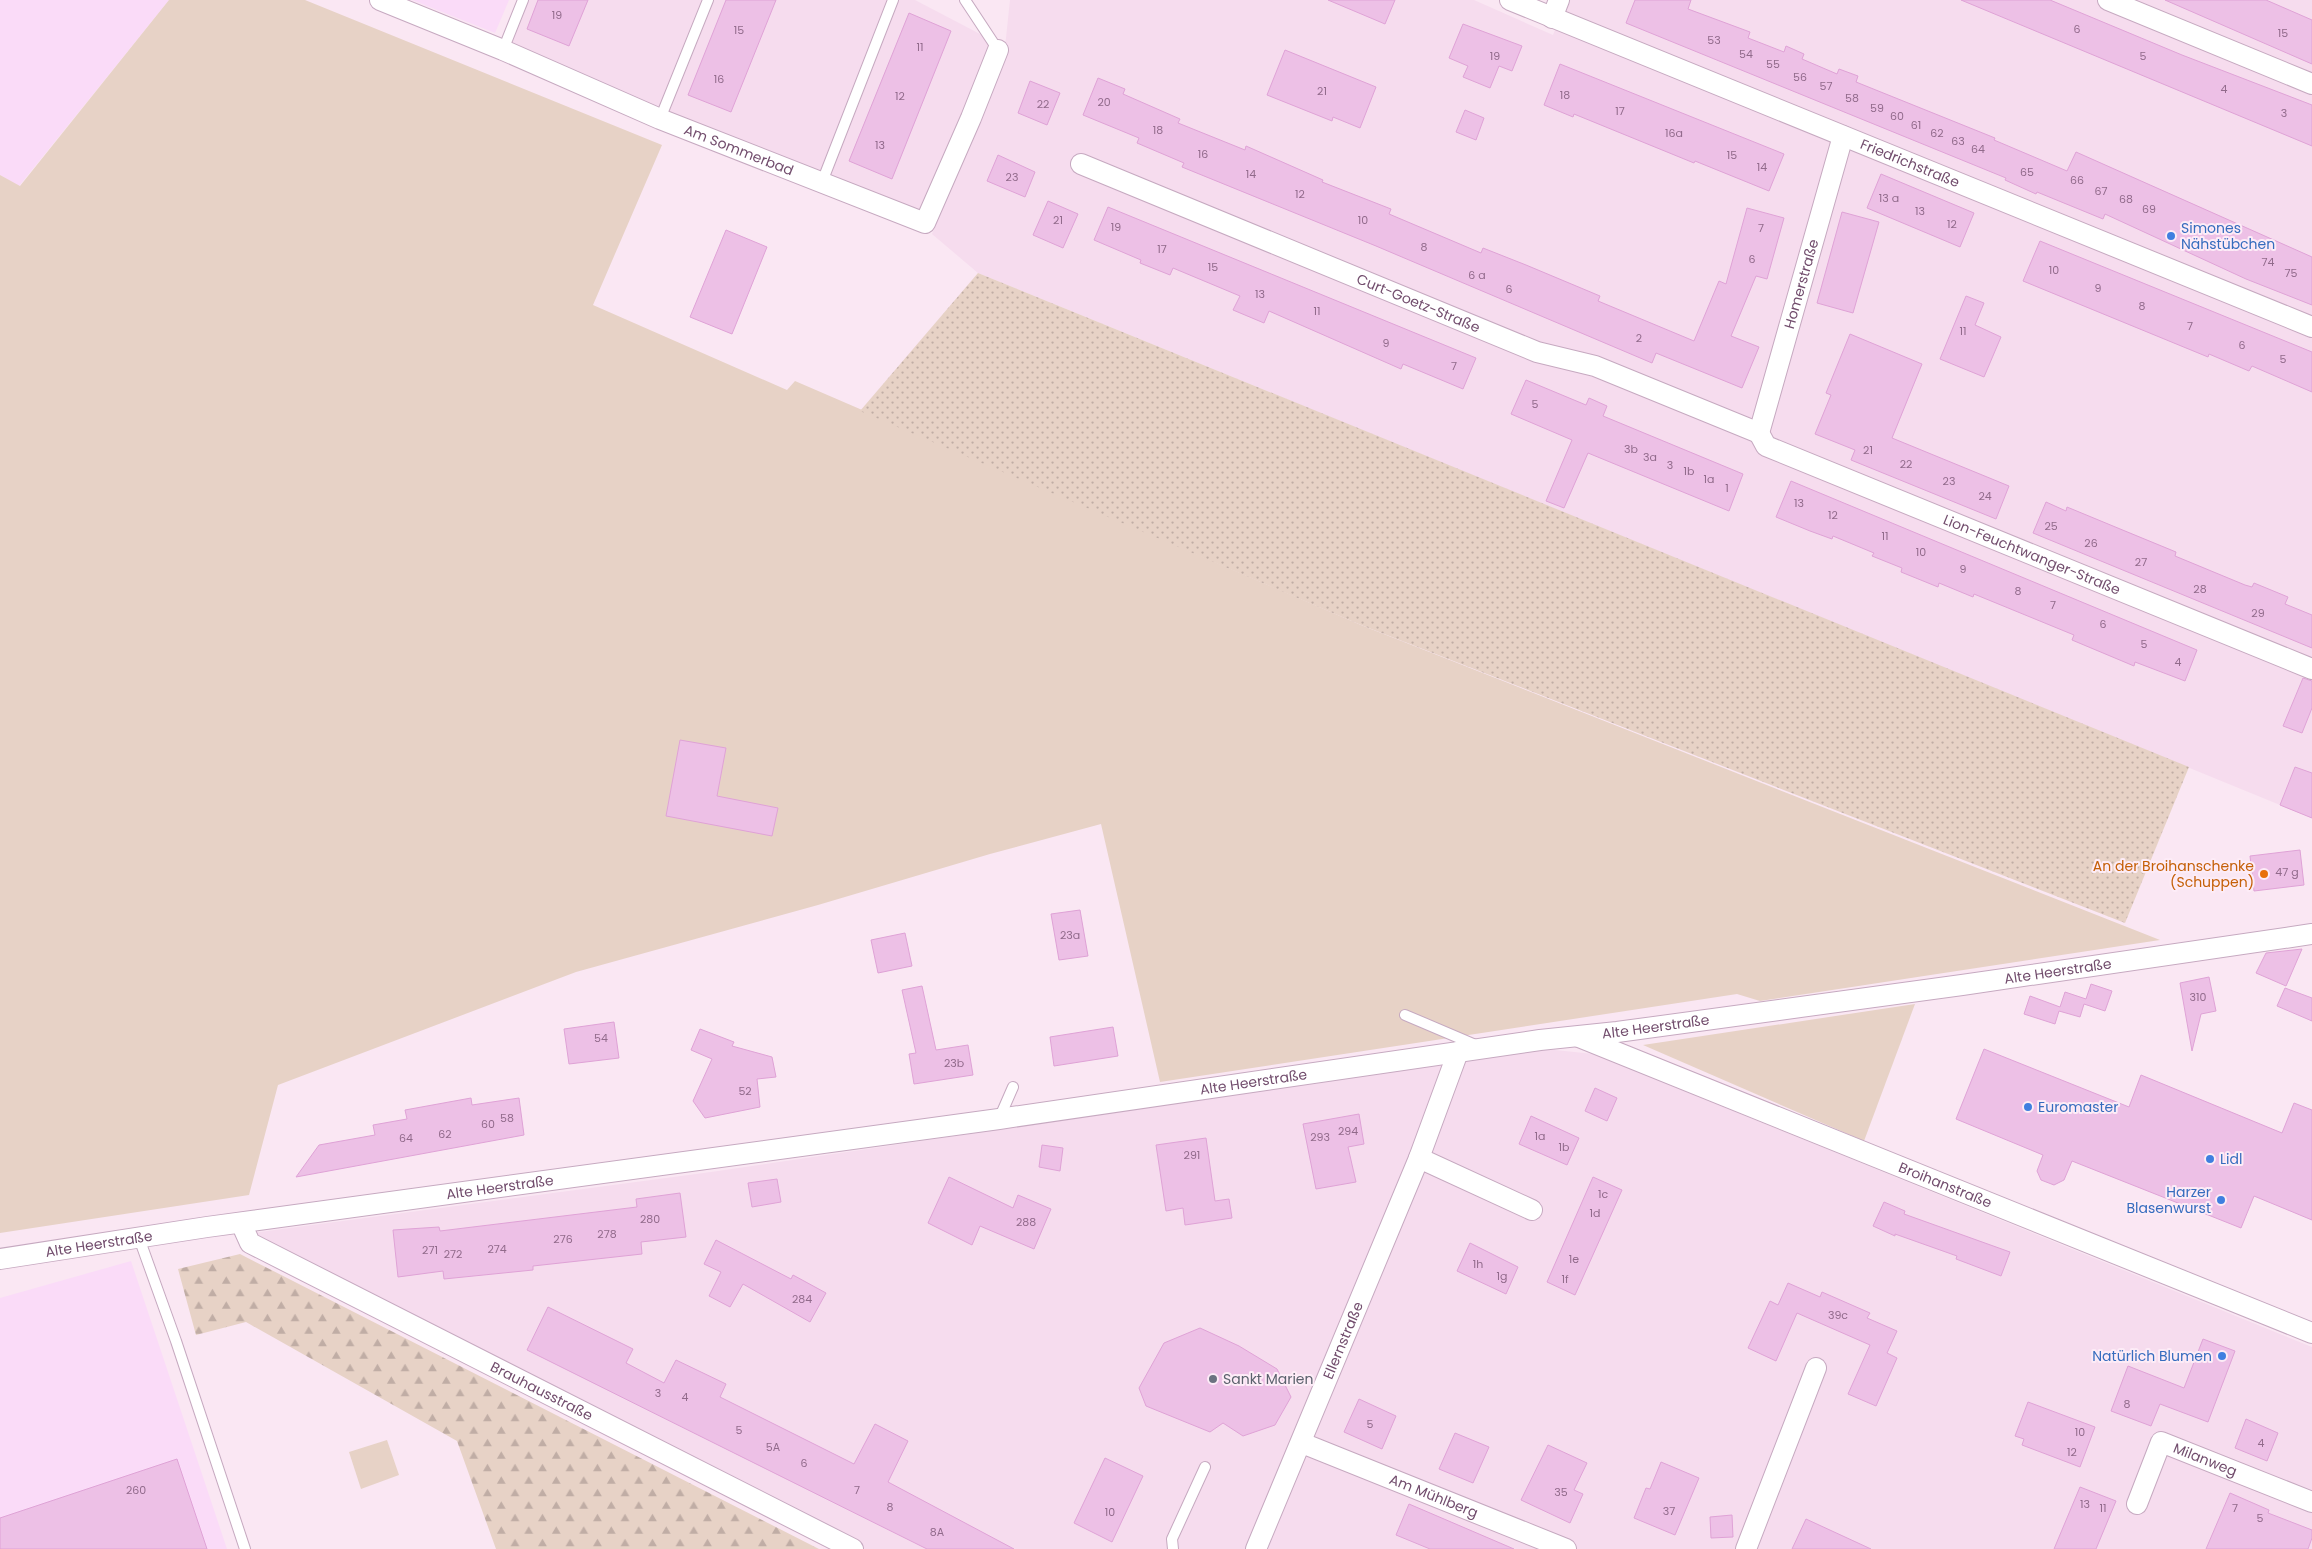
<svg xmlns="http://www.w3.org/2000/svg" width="2312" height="1549" viewBox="0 0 2312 1549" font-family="Poppins,sans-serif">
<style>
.residential{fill:#f6dcee}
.commercial{fill:#fadbf8}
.green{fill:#e7d2c6}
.forest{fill:url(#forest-firs)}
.garden{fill:url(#garden-dots)}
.building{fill:#edc0e6;stroke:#dfa2d6}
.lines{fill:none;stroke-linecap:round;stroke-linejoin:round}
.lane-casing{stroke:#c6a9c0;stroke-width:12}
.street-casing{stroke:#c6a9c0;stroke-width:22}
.lane{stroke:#fff;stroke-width:10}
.street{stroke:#fff;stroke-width:20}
.shop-dot{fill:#3f7fe0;stroke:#fdecf7;stroke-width:2}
.food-dot{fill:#e8710a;stroke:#fdecf7;stroke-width:2}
.worship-dot{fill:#6b7280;stroke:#fdecf7;stroke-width:2}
.labels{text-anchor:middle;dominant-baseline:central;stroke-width:4;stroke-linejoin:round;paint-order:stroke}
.number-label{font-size:11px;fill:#916a8b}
.street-label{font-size:14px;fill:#724d6d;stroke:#fdecf7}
.shop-label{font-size:14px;fill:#366cbe;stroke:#fdecf7;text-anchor:start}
.food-label{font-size:14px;fill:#c56008;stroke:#fdecf7;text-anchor:end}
.worship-label{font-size:14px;fill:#5b616d;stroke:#fdecf7;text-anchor:start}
</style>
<defs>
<pattern id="forest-firs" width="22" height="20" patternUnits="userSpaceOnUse" patternTransform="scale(1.25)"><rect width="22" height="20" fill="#e7d2c6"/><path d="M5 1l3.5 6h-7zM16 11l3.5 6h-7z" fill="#c0ada5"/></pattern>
<pattern id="garden-dots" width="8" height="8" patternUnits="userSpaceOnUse" patternTransform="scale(1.25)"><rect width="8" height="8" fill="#e7d2c6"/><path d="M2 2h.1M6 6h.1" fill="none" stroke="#c0ada5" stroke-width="1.8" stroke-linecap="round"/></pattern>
</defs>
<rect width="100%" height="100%" fill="#fae7f3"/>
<!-- residential -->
<g class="residential">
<polygon points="526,0 915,0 1003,46 933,230 506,49"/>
<polygon points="1010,0 1474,0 1553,35 1567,0 2312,0 2312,668 1479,327 2312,670 2312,818 978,273 932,234 981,118 1005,47"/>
<polygon points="1545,1049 1594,1054 2312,1347 2312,1549 865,1549 253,1233 711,1172"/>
</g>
<!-- commercial -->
<g class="commercial">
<polygon points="0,0 169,0 19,186 0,175"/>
<polygon points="412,0 509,0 495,33"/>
<polygon points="131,1261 227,1549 0,1549 0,1298"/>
</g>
<!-- green -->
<g class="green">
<polygon points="169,0 305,0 662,145 593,305 787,390 795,381 1361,625 2160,940 1760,1001 1737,994 1160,1082 1101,824 990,854 818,905 576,972 278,1085 249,1195 0,1233 0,175 20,186"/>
<polygon points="1915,1004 1864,1141 1643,1045"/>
<polygon points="387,1440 399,1475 361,1489 349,1452"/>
</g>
<!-- forest -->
<polygon class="forest" points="240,1254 819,1549 496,1549 457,1441 246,1322 196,1335 178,1269"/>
<!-- garden -->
<polygon class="garden" points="978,273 2189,767 2125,923 1361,625 860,411"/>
<!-- building -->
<g class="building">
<polygon points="538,0 588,0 569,46 527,29"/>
<polygon points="726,0 776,0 731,112 688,95"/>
<polygon points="1328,0 1395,0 1385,24"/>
<polygon points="1635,0 1691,0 1688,9 1750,32 1748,38 1784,52 1786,46 1804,54 1802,59 1837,74 1839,69 1858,76 1856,82 1995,138 1994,140 2067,171 2076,152 2312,257 2312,305 2246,279 2105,214 2103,219 2037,192 2036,194 2005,180 2006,178 1626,23"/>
<polygon points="1961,0 2050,0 2182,55 2312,105 2312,146"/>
<polygon points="2165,0 2266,0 2312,20 2312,64"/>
<polygon points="909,13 951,31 892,179 849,161"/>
<polygon points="1463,24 1522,46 1512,71 1499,66 1490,88 1463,77 1468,66 1449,58"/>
<polygon points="1285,50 1376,87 1360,128 1333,117 1332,121 1267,95"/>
<polygon points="1560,64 1784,154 1769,191 1695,161 1694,163 1574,114 1573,117 1544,105"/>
<polygon points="1098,78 1125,89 1123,94 1180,119 1178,123 1245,150 1246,146 1323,180 1322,182 1391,209 1389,214 1481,253 1483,248 1526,265 1600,296 1598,301 1694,341 1719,281 1726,284 1747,208 1784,218 1767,279 1756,276 1731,336 1759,347 1742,388 1656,353 1652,363 1376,246 1182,167 1184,163 1137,143 1139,138 1083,115"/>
<polygon points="1030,81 1060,93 1047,125 1018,113"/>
<polygon points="1465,110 1484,118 1476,140 1456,132"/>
<polygon points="998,155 1035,172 1025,197 987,181"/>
<polygon points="1881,174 1974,213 1960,247 1867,208"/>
<polygon points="1048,201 1078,214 1063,248 1033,235"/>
<polygon points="1108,207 1476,358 1463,389 1403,364 1401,369 1269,311 1264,323 1233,310 1240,296 1173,268 1170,275 1140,263 1141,260 1094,240"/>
<polygon points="1842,212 1879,222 1853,313 1817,303"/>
<polygon points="726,230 767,247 732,334 690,317"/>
<polygon points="2040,241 2312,352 2312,392 2252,366 2249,371 2209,354 2208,357 2023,281"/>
<polygon points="1966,296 1984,303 1975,325 2001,337 1984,377 1940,359"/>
<polygon points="1850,334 1922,364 1892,438 2009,486 1996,519 1851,460 1855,450 1815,434 1831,395 1826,393"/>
<polygon points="1526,380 1586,405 1589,398 1607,406 1603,416 1743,474 1729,511 1588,453 1564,508 1546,501 1572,440 1511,414"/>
<polygon points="1791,481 2197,650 2185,681 2135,662 2134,666 2072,640 2074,635 1974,594 1973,597 1939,583 1938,587 1901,572 1902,568 1872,556 1874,553 1833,536 1832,539 1810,531 1776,517"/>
<polygon points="2046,502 2066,511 2067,507 2125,531 2176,552 2175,556 2245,585 2252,587 2254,583 2288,597 2285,604 2312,615 2312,648 2033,533"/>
<polygon points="2303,678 2312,681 2312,708 2302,733 2283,726"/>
<polygon points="680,740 726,748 717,796 778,808 772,836 666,816"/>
<polygon points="2295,767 2312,773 2312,818 2280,805"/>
<polygon points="2300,850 2304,885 2254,891 2250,856"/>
<polygon points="1080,910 1088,956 1059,960 1051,914"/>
<polygon points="905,933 912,966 878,973 871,940"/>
<polygon points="2302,949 2286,986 2256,973 2266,953"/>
<polygon points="2209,977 2216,1011 2201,1014 2192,1051 2180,983"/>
<polygon points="2091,984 2112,991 2105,1011 2084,1004 2080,1017 2059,1011 2055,1024 2024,1014 2030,996 2060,1007 2065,992 2086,999"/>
<polygon points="922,986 936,1050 968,1045 973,1075 914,1084 909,1054 916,1053 902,990"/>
<polygon points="2285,988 2312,998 2312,1021 2277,1006"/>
<polygon points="614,1022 619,1058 569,1064 564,1029"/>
<polygon points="1113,1027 1118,1056 1054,1066 1050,1037"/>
<polygon points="700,1029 734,1042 732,1046 772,1057 776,1077 757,1079 760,1107 705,1118 693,1101 712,1059 691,1050"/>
<polygon points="1984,1049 2129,1107 2141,1075 2282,1133 2294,1103 2312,1110 2312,1220 2254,1196 2241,1228 2072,1161 2064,1180 2054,1185 2041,1180 2037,1171 2043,1155 1956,1119"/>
<polygon points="1595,1088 1617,1098 1607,1121 1585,1111"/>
<polygon points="471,1098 472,1105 519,1098 524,1135 296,1177 319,1145 375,1135 373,1125 407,1119 405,1110"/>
<polygon points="1359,1114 1364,1144 1348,1147 1356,1182 1316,1189 1303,1124"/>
<polygon points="1531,1116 1579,1138 1567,1165 1519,1144"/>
<polygon points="1206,1138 1215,1201 1229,1199 1232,1218 1185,1225 1183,1208 1166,1211 1156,1145"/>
<polygon points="1042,1145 1063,1148 1060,1171 1039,1167"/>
<polygon points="949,1177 1013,1208 1018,1195 1051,1209 1034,1249 980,1226 972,1245 928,1223"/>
<polygon points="1593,1177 1622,1190 1575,1295 1547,1282"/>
<polygon points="777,1179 781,1202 752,1207 748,1183"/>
<polygon points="680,1193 686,1237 641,1242 642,1254 533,1266 533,1270 444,1279 443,1271 398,1277 393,1230 439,1227 440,1231 637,1207 636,1199"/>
<polygon points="1884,1202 1905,1211 1904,1214 2010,1252 2001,1276 1956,1259 1957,1256 1895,1234 1895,1236 1873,1226"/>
<polygon points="716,1240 791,1279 793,1275 826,1293 810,1322 743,1284 730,1307 709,1296 721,1272 704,1264"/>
<polygon points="1470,1243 1518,1267 1506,1294 1457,1271"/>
<polygon points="1788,1283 1820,1297 1822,1292 1870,1313 1867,1318 1897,1331 1887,1353 1897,1358 1876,1406 1848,1394 1870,1345 1797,1313 1776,1361 1748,1348 1770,1301 1778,1305"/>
<polygon points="548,1307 633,1349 626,1363 664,1383 676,1360 726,1384 720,1397 854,1464 875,1424 908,1441 888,1482 1014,1549 927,1549 527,1350"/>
<polygon points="1200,1328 1239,1346 1277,1369 1291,1397 1275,1425 1243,1436 1223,1423 1210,1432 1146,1406 1139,1388 1164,1343"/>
<polygon points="2203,1339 2235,1351 2208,1422 2160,1404 2151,1426 2111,1411 2128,1366 2184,1388"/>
<polygon points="1359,1399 1396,1416 1382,1449 1344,1432"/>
<polygon points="2028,1402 2095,1427 2080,1467 2022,1445 2024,1439 2015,1436"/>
<polygon points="2246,1419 2278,1433 2267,1461 2235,1448"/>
<polygon points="1455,1433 1489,1447 1473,1483 1439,1469"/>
<polygon points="1548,1445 1587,1463 1574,1490 1583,1494 1570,1523 1521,1500"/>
<polygon points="1105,1458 1143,1476 1112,1542 1074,1523"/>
<polygon points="177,1459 207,1549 0,1549 0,1518"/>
<polygon points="1661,1462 1699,1478 1675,1535 1634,1518 1646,1488 1650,1489"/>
<polygon points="2080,1487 2116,1501 2096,1549 2054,1549"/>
<polygon points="2230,1493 2269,1510 2268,1513 2312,1530 2312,1538 2308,1549 2206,1549"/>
<polygon points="1409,1504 1514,1549 1430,1549 1396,1535"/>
<polygon points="1732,1515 1733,1537 1711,1538 1710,1517"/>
<polygon points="1806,1519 1871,1549 1792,1549"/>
</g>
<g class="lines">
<defs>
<g id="lane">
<polyline points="965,0 998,50"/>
<polyline points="503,50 523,0"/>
<polyline points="660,119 708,0"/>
<polyline points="822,182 893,0"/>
<polyline points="1405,1015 1478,1046"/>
<polyline points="999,1119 1013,1087"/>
<polyline points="139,1238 176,1341 245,1549"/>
<polyline points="1173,1549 1172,1539 1205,1467"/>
</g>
<g id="street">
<path id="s1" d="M380,0L503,50L660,119L925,223L971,118L998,50"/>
<path id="s2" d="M1510,0L2312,327"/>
<polyline points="2108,0 2312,84"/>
<polyline points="1552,18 1559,0"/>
<path id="s3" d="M1081,164L1537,352L1595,366L1759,433"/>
<path id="s4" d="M1759,433L1766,446L2312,669"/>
<path id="s5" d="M1759,433L1843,136"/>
<path id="s6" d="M1579,1037L2312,1333"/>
<polyline points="1419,1158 1532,1210"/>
<path id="s7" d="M241,1223L250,1243L853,1549"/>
<path id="s8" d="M0,1259L207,1227L999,1119L1540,1040L1617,1032L1962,985L2312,934"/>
<path id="s9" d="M1302,1443L1566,1549"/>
<path id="s10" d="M2137,1504L2161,1442L2312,1502"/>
<path id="s11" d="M1256,1549L1419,1158L1458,1052"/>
<polyline points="1746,1549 1816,1368"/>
</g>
</defs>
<!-- lane casing -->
<use href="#lane" class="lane-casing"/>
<!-- street casing -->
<use href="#street" class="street-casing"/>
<!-- lane -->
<use href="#lane" class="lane"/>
<!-- street -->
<use href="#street" class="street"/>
</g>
<!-- markers -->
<g class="shop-dot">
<circle cx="2171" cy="236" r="5"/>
<circle cx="2028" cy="1107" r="5"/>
<circle cx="2210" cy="1159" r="5"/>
<circle cx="2221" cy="1200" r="5"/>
<circle cx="2222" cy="1356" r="5"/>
</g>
<circle class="food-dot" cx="2264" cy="874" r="5"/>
<circle class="worship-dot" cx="1213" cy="1379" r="5"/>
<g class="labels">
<!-- number labels -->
<g class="number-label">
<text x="557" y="15">19</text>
<text x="2077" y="29">6</text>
<text x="739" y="30">15</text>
<text x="2283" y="33">15</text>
<text x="1714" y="40">53</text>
<text x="920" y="47">11</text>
<text x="1746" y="54">54</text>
<text x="1495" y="56">19</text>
<text x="2143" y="56">5</text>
<text x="1773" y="64">55</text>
<text x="1800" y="77">56</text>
<text x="719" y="79">16</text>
<text x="1826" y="86">57</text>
<text x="2224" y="89">4</text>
<text x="1322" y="91">21</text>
<text x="1565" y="95">18</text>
<text x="900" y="96">12</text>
<text x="1852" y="98">58</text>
<text x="1104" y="102">20</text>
<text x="1043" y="104">22</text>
<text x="1877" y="108">59</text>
<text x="1620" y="111">17</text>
<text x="2284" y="113">3</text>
<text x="1897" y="116">60</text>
<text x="1916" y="125">61</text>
<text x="1158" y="130">18</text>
<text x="1674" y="133">16a</text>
<text x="1937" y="133">62</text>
<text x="1958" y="141">63</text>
<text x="880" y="145">13</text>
<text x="1978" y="149">64</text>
<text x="1203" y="154">16</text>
<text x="1732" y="155">15</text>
<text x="1762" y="167">14</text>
<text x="2027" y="172">65</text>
<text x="1251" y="174">14</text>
<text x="1012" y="177">23</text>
<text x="2077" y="180">66</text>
<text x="2101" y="191">67</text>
<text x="1300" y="194">12</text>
<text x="1889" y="198">13 a</text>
<text x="2126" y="199">68</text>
<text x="2149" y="209">69</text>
<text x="1920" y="211">13</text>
<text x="1058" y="220">21</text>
<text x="1363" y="220">10</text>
<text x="1952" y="224">12</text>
<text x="1116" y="227">19</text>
<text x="1761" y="228">7</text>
<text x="1424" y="247">8</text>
<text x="1162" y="249">17</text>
<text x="1752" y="259">6</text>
<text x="2268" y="262">74</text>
<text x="1213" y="267">15</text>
<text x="2054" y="270">10</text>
<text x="2291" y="273">75</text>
<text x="1477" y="275">6 a</text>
<text x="2098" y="288">9</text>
<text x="1509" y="289">6</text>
<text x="1260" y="294">13</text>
<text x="2142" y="306">8</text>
<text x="1317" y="311">11</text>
<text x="2190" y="326">7</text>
<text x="1963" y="331">11</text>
<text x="1639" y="338">2</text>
<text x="1386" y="343">9</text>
<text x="2242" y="345">6</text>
<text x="2283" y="359">5</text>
<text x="1454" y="366">7</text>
<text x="1535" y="404">5</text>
<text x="1631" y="449">3b</text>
<text x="1868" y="450">21</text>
<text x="1650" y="457">3a</text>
<text x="1906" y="464">22</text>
<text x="1670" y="465">3</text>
<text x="1689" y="471">1b</text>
<text x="1709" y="479">1a</text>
<text x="1949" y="481">23</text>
<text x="1727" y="488">1</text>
<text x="1985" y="496">24</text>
<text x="1799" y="503">13</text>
<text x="1833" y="515">12</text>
<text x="2051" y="526">25</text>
<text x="1885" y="536">11</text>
<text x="2091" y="543">26</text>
<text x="1921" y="552">10</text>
<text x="2141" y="562">27</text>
<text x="1963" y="569">9</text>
<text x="2200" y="589">28</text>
<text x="2018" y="591">8</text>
<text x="2053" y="605">7</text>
<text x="2258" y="613">29</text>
<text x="2103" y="624">6</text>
<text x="2144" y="644">5</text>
<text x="2178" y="662">4</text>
<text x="2287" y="872">47 g</text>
<text x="1070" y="935">23a</text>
<text x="2198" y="997">310</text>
<text x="601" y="1038">54</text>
<text x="954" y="1063">23b</text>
<text x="745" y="1091">52</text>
<text x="507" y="1118">58</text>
<text x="488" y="1124">60</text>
<text x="1348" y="1131">294</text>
<text x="445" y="1134">62</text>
<text x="1540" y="1136">1a</text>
<text x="1320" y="1137">293</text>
<text x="406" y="1138">64</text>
<text x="1564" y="1147">1b</text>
<text x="1192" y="1155">291</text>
<text x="1603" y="1194">1c</text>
<text x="1595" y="1213">1d</text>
<text x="650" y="1219">280</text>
<text x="1026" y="1222">288</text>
<text x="607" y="1234">278</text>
<text x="563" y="1239">276</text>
<text x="497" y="1249">274</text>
<text x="430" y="1250">271</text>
<text x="453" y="1254">272</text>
<text x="1574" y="1259">1e</text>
<text x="1478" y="1264">1h</text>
<text x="1502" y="1276">1g</text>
<text x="1565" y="1279">1f</text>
<text x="802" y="1299">284</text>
<text x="1838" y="1315">39c</text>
<text x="658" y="1393">3</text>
<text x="685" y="1397">4</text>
<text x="2127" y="1404">8</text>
<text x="1370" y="1424">5</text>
<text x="739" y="1430">5</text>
<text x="2080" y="1432">10</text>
<text x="2261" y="1443">4</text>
<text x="773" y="1447">5A</text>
<text x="2072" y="1452">12</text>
<text x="804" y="1463">6</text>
<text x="136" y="1490">260</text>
<text x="857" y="1490">7</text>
<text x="1561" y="1492">35</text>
<text x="2085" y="1504">13</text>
<text x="890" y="1507">8</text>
<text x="2103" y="1508">11</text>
<text x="2235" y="1508">7</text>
<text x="1669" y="1511">37</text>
<text x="1110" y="1512">10</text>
<text x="2260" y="1518">5</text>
<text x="937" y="1532">8A</text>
</g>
<!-- street labels -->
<g class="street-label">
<text stroke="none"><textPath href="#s1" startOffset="389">Am Sommerbad</textPath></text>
<text stroke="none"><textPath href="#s2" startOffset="432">Friedrichstraße</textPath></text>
<text stroke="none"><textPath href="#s5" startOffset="155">Homerstraße</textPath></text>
<text stroke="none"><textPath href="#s3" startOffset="365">Curt-Goetz-Straße</textPath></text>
<text stroke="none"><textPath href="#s4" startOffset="302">Lion-Feuchtwanger-Straße</textPath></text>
<text stroke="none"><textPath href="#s8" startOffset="2078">Alte Heerstraße</textPath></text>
<text stroke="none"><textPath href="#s8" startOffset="1672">Alte Heerstraße</textPath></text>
<text stroke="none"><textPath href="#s8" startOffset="1266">Alte Heerstraße</textPath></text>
<text stroke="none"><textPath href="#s6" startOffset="395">Broihanstraße</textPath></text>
<text stroke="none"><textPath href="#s8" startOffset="505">Alte Heerstraße</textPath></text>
<text stroke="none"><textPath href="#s8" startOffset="100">Alte Heerstraße</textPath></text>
<text stroke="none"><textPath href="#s11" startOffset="226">Ellernstraße</textPath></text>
<text stroke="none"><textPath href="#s7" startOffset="349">Brauhausstraße</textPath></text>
<text stroke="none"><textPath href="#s10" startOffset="114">Milanweg</textPath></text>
<text stroke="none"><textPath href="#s9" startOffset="142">Am Mühlberg</textPath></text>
</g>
<!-- shop labels -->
<g class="shop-label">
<text x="2181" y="228">Simones<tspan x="2181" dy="16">Nähstübchen</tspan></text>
<text x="2038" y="1107">Euromaster</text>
<text x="2220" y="1159">Lidl</text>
<text x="2211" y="1192" text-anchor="end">Harzer<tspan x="2211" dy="16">Blasenwurst</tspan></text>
<text x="2212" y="1356" text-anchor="end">Natürlich Blumen</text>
</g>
<!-- food labels -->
<g class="food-label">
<text x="2254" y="866">An der Broihanschenke<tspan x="2254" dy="16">(Schuppen)</tspan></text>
</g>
<!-- worship labels -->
<g class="worship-label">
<text x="1223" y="1379">Sankt Marien</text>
</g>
</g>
</svg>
